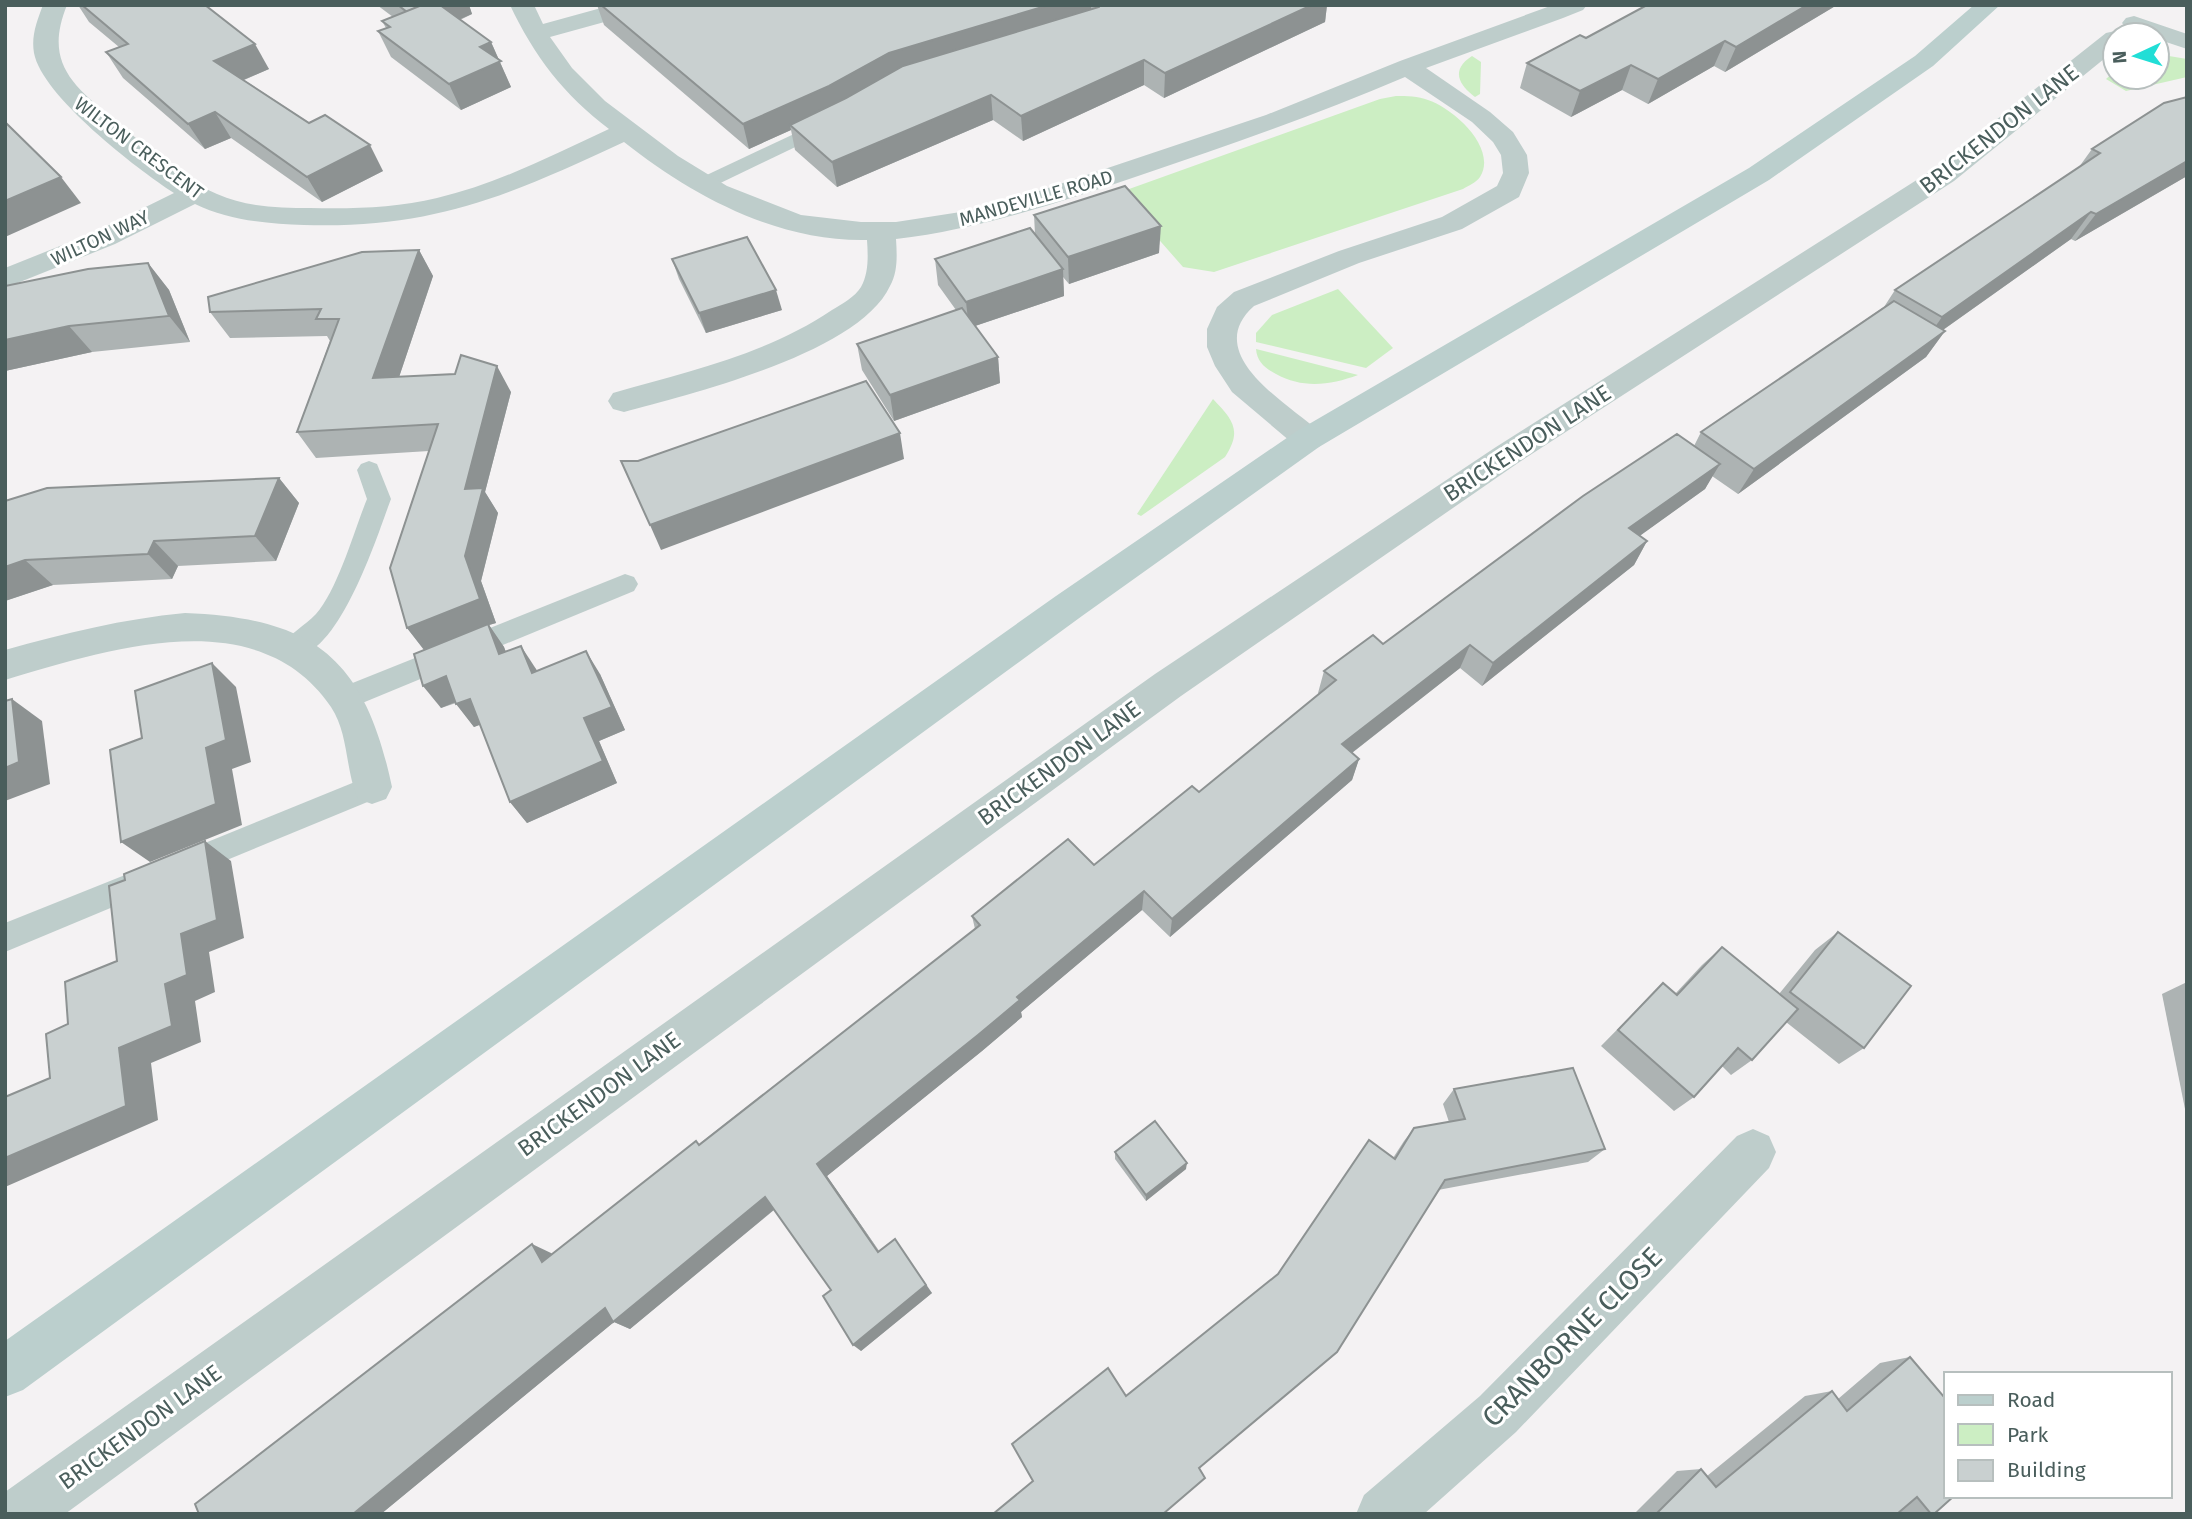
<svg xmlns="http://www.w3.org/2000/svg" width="2192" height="1519" viewBox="0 0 2192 1519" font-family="'Fira Sans',sans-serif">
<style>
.green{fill:#cceec3}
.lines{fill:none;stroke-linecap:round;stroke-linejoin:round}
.lane{fill:#becdcb;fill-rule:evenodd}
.street{fill:#becdcb;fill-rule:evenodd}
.secondary{fill:#bbcfcd;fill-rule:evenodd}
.wall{fill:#adb3b3}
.shaded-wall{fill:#8d9292}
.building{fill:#c9d0d0;stroke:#8d9292;stroke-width:2}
.labels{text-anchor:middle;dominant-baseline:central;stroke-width:6;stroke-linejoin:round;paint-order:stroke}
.far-street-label{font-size:19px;fill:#4a5e5c;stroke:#fff}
.street-label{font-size:23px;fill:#4a5e5c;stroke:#fff}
.near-street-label{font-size:28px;fill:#4a5e5c;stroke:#fff}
</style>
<rect width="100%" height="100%" fill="#f4f2f3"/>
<!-- green -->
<g class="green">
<polygon points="2157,54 2187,59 2187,77 2126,91 2106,79 2115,71 2115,77 2157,77"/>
<path d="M1472,56L1481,62L1480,94L1475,97C1459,85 1450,70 1472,56Z"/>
<path d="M1396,96C1407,96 1418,96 1428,100C1453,108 1498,148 1480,177C1477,182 1468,186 1463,189L1214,272L1183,267L1118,193L1380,99Z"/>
<polygon points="1338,289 1393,348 1366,368 1256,342 1256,333 1272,315"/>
<path d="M1256,349L1358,375C1331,385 1303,389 1276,374C1265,368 1257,362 1256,349Z"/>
<path d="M1213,399C1232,419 1243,430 1225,457L1141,516L1137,514Z"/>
</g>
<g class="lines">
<!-- lane -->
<g class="lane">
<polygon points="828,118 837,124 835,128 708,189 694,189 691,185 694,181"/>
<path d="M369,461L377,464L391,499C378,533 335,672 285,655L281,648C289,633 305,626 316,614C338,589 354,531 367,499L357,470L361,464Z"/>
<polygon points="625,574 634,577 638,584 634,591 355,706 345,709 335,706 331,698 335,690"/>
<polygon points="372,775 382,778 386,787 382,796 193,874 183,878 173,874 168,865 173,856"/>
<polygon points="145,867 156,871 160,880 156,889 5,952 5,923"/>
</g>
<!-- street -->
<g class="street">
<path d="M43,5H67C45,59 69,83 110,116C144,144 176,176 217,194C246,207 279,208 310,208C352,209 396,208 437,198C497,184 553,155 609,129C564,95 534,56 510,5H534L543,24L612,5H652L648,10L550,37L572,68L605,101L678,156L727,186L801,215L861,222H896L967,211L1027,195L1266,115L1400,61L1553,5H1587L1583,10L1563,18L1426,68L1490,112L1513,132L1527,155L1529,173L1519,197L1462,229L1359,263L1254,306C1201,353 1285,402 1319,431L1324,439L1319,447L1308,450L1297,447L1232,392L1215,366L1207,347V329L1217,307L1234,292L1339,251L1442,217L1497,186L1503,173L1501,155L1493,142L1472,122L1405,77C1318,114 1230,145 1141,175C1061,202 980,229 896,239C897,255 898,272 890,286C859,353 691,394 624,412L613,409L608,401L613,393C689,371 765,355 832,310C842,304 855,297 861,287C869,273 868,255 867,240C778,242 692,196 624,142C510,195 434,229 304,225C267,224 228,220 195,204L115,244L5,288V268L95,232L174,193C137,169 42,96 34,53C31,36 37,21 43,5Z"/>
<path d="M2134,16L2187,34V49L2157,39V35C2145,35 2129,33 2122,23L2126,18Z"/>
<polygon points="2115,31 2125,35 2115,35 2115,50 1954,181 1518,463 1181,696 65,1514 5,1514 5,1492 1155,674 1496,447 1934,169 2106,33"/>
<path d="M185,613C315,618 365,659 392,787L386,799L372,804L358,799C345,770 349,734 331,707C258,599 107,650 5,680V650C65,633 123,619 185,613Z"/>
<polygon points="1753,1129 1769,1136 1776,1152 1769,1168 1516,1432 1424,1514 1356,1514 1364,1495 1480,1396 1737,1136"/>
</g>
<!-- secondary -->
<polygon class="secondary" points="1974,5 2000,5 1933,66 1769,180 1319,447 1082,616 23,1390 5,1397 5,1341 1056,596 1297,431 1749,168 1915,56"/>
</g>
<!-- wall -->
<g class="wall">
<polygon points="78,5 205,5 269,69 244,80 383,171 322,202 231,138 205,149 123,78 106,52 119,47 89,22"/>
<polygon points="377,5 469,5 472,14 460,20 491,42 511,87 461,110 391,57 378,31 386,28 382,21 393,17"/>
<polygon points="597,5 1327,5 1325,22 1164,98 1144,85 1023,141 993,120 837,187 795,150 791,130 749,149 604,25"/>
<polygon points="1647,5 1837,5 1725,72 1714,66 1648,104 1622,90 1571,117 1520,88 1527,63 1586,38"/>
<polygon points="2187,97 2187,176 2075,241 2071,239 1943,330 1945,331 1926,357 1738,494 1712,476 1705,489 1639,536 1647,541 1634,565 1482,686 1460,668 1352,753 1359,759 1352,780 1170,937 1142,910 1021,1012 1022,1017 982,1051 827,1176 879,1251 932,1293 861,1351 831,1290 774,1210 630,1329 614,1322 381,1514 199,1514 551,1253 552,1254 696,1141 699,1144 975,929 972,916 1094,865 1199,792 1319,694 1318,693 1324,671 1383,644 1694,446 1701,432 1884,307 1895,290 2079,167 2092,149"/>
<polygon points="1034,215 1159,253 1069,284 1063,277 1064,296 975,326 998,357 1000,383 894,421 862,370 857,344 956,310 938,285 935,259 1035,234"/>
<polygon points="419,250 433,276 399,377 511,392 485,492 498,513 481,581 496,623 489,625 504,647 506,652 536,669 537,671 600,674 625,730 599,741 617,783 527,823 510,802 480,724 474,727 456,703 441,708 424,650 407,628 429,451 316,458 297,432 330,341 327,336 230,338 210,312"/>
<polygon points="672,259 782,310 706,333 679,279"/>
<polygon points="148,263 169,290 190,342 92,352 5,371"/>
<polygon points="279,478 299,503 276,561 178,566 172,579 53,585 5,601 5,501"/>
<polygon points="1838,932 1864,1048 1839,1064 1786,1022 1752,1060 1731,1075 1722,1066 1694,1097 1674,1111 1601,1046 1663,983 1675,994 1702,965 1722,947 1779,994 1815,950"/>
<polygon points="2187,982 2187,1119 2162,994"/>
<polygon points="1454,1089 1605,1149 1588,1162 1438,1190 1199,1468 1033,1481 1126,1396 1277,1275 1393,1158 1404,1141 1414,1128 1449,1122 1443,1104"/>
<polygon points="1115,1152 1186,1169 1146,1201 1115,1159"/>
<polygon points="1910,1357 1934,1514 1634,1514 1677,1471 1701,1469 1707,1476 1805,1396 1832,1391 1838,1399 1880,1363"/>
</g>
<!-- shaded-wall -->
<g class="shaded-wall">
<polygon points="424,5 469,5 472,14 419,37"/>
<polygon points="1049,5 1091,5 1091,17 790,125 791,130 749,149 743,124 889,53"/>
<polygon points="1312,5 1327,5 1325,22 1164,98 1165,73"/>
<polygon points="1807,5 1837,5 1725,72 1736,47"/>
<polygon points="1725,41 1714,66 1648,104 1658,79"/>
<polygon points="491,42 511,87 461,110 449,84 480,47"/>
<polygon points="255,44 269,69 229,86 214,61"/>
<polygon points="1144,60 1144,85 1023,141 1021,116"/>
<polygon points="1631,65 1622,90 1571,117 1580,91"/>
<polygon points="991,95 993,120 837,187 832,162"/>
<polygon points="215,112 231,138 205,149 188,124"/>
<polygon points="370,145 383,171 322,202 307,177"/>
<polygon points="2187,161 2187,176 2075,241 2096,214"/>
<polygon points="61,177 81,203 5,237 5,201"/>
<polygon points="2091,212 2071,239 1923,344 1942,317"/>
<polygon points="1161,226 1159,253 1069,284 1068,257"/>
<polygon points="419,250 433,276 390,404 373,378"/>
<polygon points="148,263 169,290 190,342 169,316"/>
<polygon points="1063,269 1064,296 969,328 966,302"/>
<polygon points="776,290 782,310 706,333 699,313"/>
<polygon points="69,326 92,352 5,371 5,340"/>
<polygon points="1945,331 1926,357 1738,494 1754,469"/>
<polygon points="998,357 1000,383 894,421 890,395"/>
<polygon points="497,366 511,392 485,492 498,513 481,581 496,623 489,625 504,647 515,678 499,654 425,651 407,628 465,556 465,489"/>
<polygon points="900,433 904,459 661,550 650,525"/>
<polygon points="1720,464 1705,489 1616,553 1629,528"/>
<polygon points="279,478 299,503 276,561 255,536"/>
<polygon points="154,541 178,566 172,579 148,554"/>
<polygon points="1647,541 1634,565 1482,686 1493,663"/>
<polygon points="25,560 53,585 5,601 5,567"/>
<polygon points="1470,645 1460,668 1335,766 1342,744"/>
<polygon points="521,646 536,669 547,696 532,673"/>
<polygon points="586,651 600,674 625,730 599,741 617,783 527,823 510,802 584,718"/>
<polygon points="212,663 236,687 251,762 232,769 242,825 150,862 121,842 206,748"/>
<polygon points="446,676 463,699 441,708 423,686"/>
<polygon points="12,699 42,721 50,784 5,801 5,768"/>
<polygon points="470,699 488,722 474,727 456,704"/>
<polygon points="1359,759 1352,780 1170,937 1172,919"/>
<polygon points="205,841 231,861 244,938 209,952 215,992 195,1001 201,1042 151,1063 158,1120 5,1187 5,1158 119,1048 165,984 181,934"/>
<polygon points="1144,891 1142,910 1021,1012 1022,1017 982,1051 827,1176 886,1261 817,1164"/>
<polygon points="1187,1163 1186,1169 1146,1201 1146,1195"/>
<polygon points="765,1197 776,1208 630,1329 614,1322 381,1514 353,1514 605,1308"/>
<polygon points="895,1239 932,1293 861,1351 853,1345"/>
<polygon points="532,1244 551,1253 562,1271 542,1262"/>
</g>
<!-- building -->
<g class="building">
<polygon points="82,5 205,5 255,44 214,61 309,123 325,115 370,145 307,177 215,112 188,124 106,52 128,44"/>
<polygon points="398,5 422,5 407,12"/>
<polygon points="422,5 440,5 491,42 480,47 501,61 449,84 378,31 390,27 382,21"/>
<polygon points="601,5 1049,5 889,53 829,86 743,124"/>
<polygon points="1100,5 1312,5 1165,73 1144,60 1021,116 991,95 832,162 790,125 846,98 903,66 1099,7"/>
<polygon points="1647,5 1807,5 1736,47 1725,41 1658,79 1631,65 1580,91 1527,63 1580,35 1586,38"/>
<polygon points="2187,97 2187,161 2096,214 2091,212 1942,317 1895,290 2100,153 2092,149 2164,103"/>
<polygon points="5,122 61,177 5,201"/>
<polygon points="1125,186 1161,226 1068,257 1034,215"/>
<polygon points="1030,228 1063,269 966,302 935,259"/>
<polygon points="747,237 776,290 699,313 672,259"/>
<polygon points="419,250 373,378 455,374 461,355 497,366 465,489 483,488 465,556 480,599 407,628 390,568 438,424 297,432 339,319 316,319 321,309 210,312 208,297 362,252"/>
<polygon points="148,263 169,316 69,326 5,340 5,286 88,269"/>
<polygon points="1894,301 1945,331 1754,469 1701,432"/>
<polygon points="962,308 998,357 890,395 857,344"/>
<polygon points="866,381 900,433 650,525 621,461 638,461"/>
<polygon points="1677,434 1720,464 1629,528 1647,541 1493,663 1470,645 1342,744 1359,759 1172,919 1144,891 1017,997 1020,1000 978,1035 817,1164 878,1252 895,1239 926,1285 853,1345 823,1296 831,1290 765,1197 613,1322 605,1308 353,1514 199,1514 195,1504 532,1244 542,1262 696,1141 699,1145 980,925 972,916 1068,839 1094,865 1192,786 1199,792 1336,680 1324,671 1373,635 1383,644 1583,496"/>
<polygon points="279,478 255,536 154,541 148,554 25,560 5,567 5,501 47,488"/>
<polygon points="488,624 499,654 521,646 532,673 586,651 612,707 584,718 603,761 510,802 470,699 456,704 446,676 423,686 414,654"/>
<polygon points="212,663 226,740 206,748 216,804 121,842 110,750 142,738 135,691"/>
<polygon points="12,699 19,762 5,768 5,701"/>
<polygon points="205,841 217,920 181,934 187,975 165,984 172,1026 119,1048 126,1106 5,1158 5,1097 50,1078 46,1034 68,1024 65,982 117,961 109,886 125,880 124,874"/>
<polygon points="1838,932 1911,986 1864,1048 1790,992"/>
<polygon points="1722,947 1798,1009 1752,1060 1738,1048 1694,1097 1618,1030 1663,983 1677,995"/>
<polygon points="1573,1068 1605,1149 1445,1180 1337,1352 1199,1468 1205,1478 1163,1514 993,1514 1033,1481 1012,1444 1108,1368 1126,1396 1278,1274 1369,1140 1395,1159 1414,1128 1465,1119 1454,1089"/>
<polygon points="1155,1121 1187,1163 1146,1195 1115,1152"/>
<polygon points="1910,1357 1945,1398 1945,1496 1954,1496 1934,1514 1931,1514 1917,1497 1897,1514 1656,1514 1701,1469 1716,1487 1832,1391 1847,1411"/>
</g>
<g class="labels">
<!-- far-street labels -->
<g class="far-street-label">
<text transform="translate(139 148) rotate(37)">WILTON CRESCENT</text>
<text transform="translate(1036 198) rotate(-16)">MANDEVILLE ROAD</text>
<text transform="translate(100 238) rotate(-25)">WILTON WAY</text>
</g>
<!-- street labels -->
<g class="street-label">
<text transform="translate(1999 129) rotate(-38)">BRICKENDON LANE</text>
<text transform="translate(1527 443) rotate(-33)">BRICKENDON LANE</text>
<text transform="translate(1059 763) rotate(-36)">BRICKENDON LANE</text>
<text transform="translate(599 1094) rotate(-36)">BRICKENDON LANE</text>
<text transform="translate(140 1427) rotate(-36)">BRICKENDON LANE</text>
</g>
<!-- near-street labels -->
<g class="near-street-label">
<text transform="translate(1572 1337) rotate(-45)">CRANBORNE CLOSE</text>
</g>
</g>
<!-- border -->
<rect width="2192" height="1519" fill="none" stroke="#4a5e5c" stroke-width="14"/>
<!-- legend -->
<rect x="1944" y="1372" width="228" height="126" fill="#ffffff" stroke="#b7bfbe" stroke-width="2"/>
<rect x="1958" y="1395" width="35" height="10" fill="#bbcfcd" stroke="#b7bfbe" stroke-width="2"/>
<text x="2007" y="1407" font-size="21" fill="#4a5e5c">Road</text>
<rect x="1958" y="1424" width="35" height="21" fill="#cceec3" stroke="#b7bfbe" stroke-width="2"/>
<text x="2007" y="1442" font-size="21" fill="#4a5e5c">Park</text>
<rect x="1958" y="1460" width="35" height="21" fill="#c9d0d0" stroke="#b7bfbe" stroke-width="2"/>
<text x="2007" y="1477" font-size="21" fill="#4a5e5c">Building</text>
<!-- north arrow -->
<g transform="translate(2136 56) rotate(266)"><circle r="33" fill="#ffffff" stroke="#b7bfbe" stroke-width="2"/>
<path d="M0-5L12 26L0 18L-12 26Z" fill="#21ded6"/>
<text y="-10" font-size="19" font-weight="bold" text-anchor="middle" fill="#4a5e5c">N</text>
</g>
</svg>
